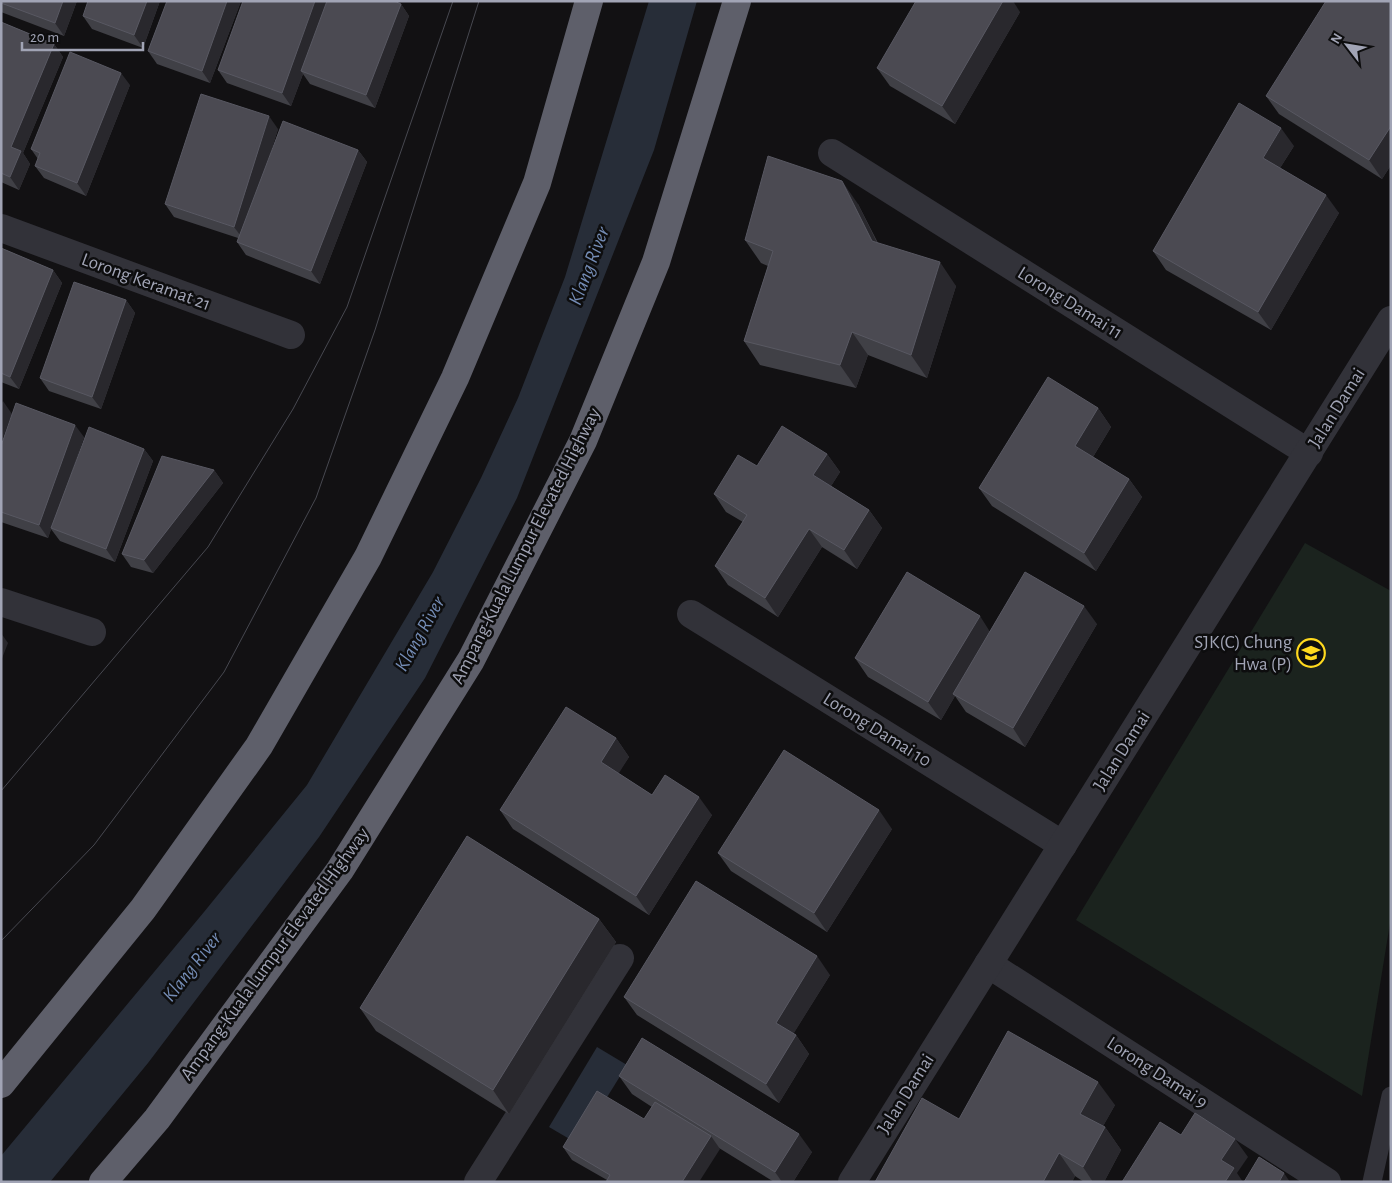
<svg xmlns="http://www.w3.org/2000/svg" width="1392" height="1183" viewBox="0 0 1392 1183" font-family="'Alegreya Sans',sans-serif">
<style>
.green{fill:#1b231e}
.water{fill:#272d38}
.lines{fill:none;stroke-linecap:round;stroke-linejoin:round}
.service{stroke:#323239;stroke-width:19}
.minor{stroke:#323239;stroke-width:28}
.motorway{stroke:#5e5f6a;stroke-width:28}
.tram{stroke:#474850;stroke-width:1}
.wall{fill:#404046}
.shaded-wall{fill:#29282d}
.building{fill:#4b4a52;stroke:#585862}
.labels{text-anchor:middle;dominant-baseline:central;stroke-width:5;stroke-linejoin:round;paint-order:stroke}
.street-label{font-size:19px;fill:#a1a4b5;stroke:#0d0d0e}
.poi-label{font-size:19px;fill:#a1a4b5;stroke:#0d0d0e;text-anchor:end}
.water-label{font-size:20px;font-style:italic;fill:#748cb5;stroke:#0d0d0e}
</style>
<rect width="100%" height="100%" fill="#121113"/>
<!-- green -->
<polygon class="green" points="1305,543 1391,591 1391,917 1362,1096 1076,920"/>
<!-- water -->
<g class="water">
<polygon points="649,1 697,1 654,150 517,498 425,678 319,837 148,1063 50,1182 1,1182 1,1156 204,912 307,785 433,572 481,478 518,398 565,277"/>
<polygon points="597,1047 627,1065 578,1144 549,1127"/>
</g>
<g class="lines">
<!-- service -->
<polyline class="service" points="1372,1182 1391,1096"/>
<!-- minor -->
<g class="minor">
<polyline points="832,153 1309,453"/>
<polyline points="1,228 291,335"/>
<polyline points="1,602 92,632"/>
<polyline points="691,614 1063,845"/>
<polyline points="988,964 1327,1182"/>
<polyline points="478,1182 620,958"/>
<polyline points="852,1182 1391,320"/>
</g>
<!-- motorway -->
<g class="motorway">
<polyline points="1,1084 143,909 259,746 368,557 455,378 537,183 589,1"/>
<polyline points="103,1182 157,1119 340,870 471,660 583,441 656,262 737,1"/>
</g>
<!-- tram -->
<g class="tram">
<polyline points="1,791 208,547 293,409 347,307 453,1"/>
<polyline points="1,941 94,845 224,672 316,498 375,330 479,1"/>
</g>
</g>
<!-- wall -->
<g class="wall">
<polygon points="1,1 77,1 64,36 1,12"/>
<polygon points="160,1 143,48 92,29 83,16"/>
<polygon points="167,1 241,1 210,83 157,64 148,51"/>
<polygon points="1391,1 1391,165 1382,179 1279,114 1266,96"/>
<polygon points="401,4 409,16 375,108 310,84 303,74 291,106 227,83 218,70"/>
<polygon points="1020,12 955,124 890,86 877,68"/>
<polygon points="1,22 54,44 63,57 23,153 30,164 19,190 1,182"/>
<polygon points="130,85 86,196 44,178 35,166 38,159 31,149"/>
<polygon points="278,129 266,166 358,150 367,162 320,284 246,255 237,242 238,238 174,217 165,204"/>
<polygon points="1294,146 1280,168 1339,213 1271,330 1166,270 1153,251"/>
<polygon points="858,204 878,243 956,286 927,378 868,355 856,388 760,365 744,341 768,266 761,263 745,240"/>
<polygon points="1,248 53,270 62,283 19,389 1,382"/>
<polygon points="126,300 135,313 101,409 49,391 40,378"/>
<polygon points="1098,408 1111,427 1093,457 1129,479 1142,497 1096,571 992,506 979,488"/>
<polygon points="84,437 65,491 144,449 153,461 115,562 60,541 51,529 48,538 1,522 1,446"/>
<polygon points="827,454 840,472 831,486 869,510 882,528 857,569 822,547 778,617 728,585 715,566 743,522 726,512 714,494 757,466"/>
<polygon points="214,470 223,483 153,573 131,567 122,554"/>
<polygon points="1097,624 1025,747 966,712 955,696 941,720 868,677 855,658 990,631"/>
<polygon points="616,738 629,757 618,773 652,795 712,815 649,915 513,829 500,810"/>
<polygon points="892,829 827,932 731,871 718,853"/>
<polygon points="599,919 616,942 509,1114 376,1031 360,1008"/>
<polygon points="830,975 793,1034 796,1035 809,1054 779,1103 637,1015 624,997"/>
<polygon points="619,1076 812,1152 793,1182 774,1182 719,1148 607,1180 572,1160 563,1147 644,1119 652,1107 632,1094"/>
<polygon points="1115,1105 1103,1126 1105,1127 1121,1150 1104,1182 1084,1182 1075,1176 1072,1182 875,1182 959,1119"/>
</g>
<!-- shaded-wall -->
<g class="shaded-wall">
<polygon points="63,1 77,1 64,36 55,23"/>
<polygon points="147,1 160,1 143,48 134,35"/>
<polygon points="227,1 241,1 210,83 202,71"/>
<polygon points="315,1 329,1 301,71 303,74 291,106 282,93"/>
<polygon points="1003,1 1013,1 1020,12 955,124 942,106"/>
<polygon points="401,4 409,16 375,108 366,95"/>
<polygon points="54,44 63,57 23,153 30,164 19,190 10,177 11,147"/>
<polygon points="121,73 130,85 86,196 77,183"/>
<polygon points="269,116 278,129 243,239 234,227"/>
<polygon points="1391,126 1391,165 1382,179 1369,160"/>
<polygon points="1281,128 1294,146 1275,176 1263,158"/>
<polygon points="358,150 367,162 320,284 311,271"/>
<polygon points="842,181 858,204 888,265 872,241"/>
<polygon points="1326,195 1339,213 1271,330 1258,312"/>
<polygon points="940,262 956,286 927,378 911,355"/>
<polygon points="53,270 62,283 19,389 10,377"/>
<polygon points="126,300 135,313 101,409 92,397"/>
<polygon points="852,332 868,355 856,388 840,365"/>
<polygon points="3,401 12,414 1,443 1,405"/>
<polygon points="1098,408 1111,427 1088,465 1075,446"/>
<polygon points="75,425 84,437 48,538 39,525"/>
<polygon points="144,449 153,461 115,562 106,549"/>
<polygon points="827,454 840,472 826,494 813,475"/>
<polygon points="214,470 223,483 153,573 144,560"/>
<polygon points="1129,479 1142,497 1096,571 1084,553"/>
<polygon points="869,510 882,528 857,569 844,550"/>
<polygon points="809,529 822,547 778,617 765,598"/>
<polygon points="1084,606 1097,624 1025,747 1013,728"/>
<polygon points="980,616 992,635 953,694 955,696 941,720 928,702"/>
<polygon points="1,633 8,643 1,661"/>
<polygon points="616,738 629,757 614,781 601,762"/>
<polygon points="699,797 712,815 649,915 636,896"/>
<polygon points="879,810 892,829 827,932 814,913"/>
<polygon points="599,919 616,942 509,1114 493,1090"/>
<polygon points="817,956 830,975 789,1041 776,1023"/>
<polygon points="796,1035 809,1054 779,1103 766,1084"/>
<polygon points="1098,1082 1115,1105 1097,1137 1080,1114"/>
<polygon points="1105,1127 1121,1150 1104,1182 1093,1182 1083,1167"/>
<polygon points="799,1134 812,1152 793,1182 782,1182 775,1172"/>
<polygon points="711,1136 720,1149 699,1182 682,1182"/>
<polygon points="1235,1139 1248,1157 1237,1173 1243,1182 1225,1182 1221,1160"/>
<polygon points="1059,1153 1075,1176 1072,1182 1043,1182"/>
<polygon points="1284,1173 1290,1182 1279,1182"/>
</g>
<!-- building -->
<g class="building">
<polygon points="1,1 63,1 55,23 1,3"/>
<polygon points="88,1 147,1 134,35 83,16"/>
<polygon points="167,1 227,1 202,71 148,51"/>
<polygon points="243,1 315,1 282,93 218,70"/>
<polygon points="327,1 394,1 401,4 366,95 301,71"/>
<polygon points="916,1 1003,1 942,106 877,68"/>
<polygon points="1326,1 1391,1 1391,126 1369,160 1266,96"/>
<polygon points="1,22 54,44 11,147 21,151 10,177 1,173"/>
<polygon points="70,52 121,73 77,183 35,166 40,153 31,149"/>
<polygon points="201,94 269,116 234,227 165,204"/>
<polygon points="1239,103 1281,128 1263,158 1326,195 1258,312 1153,251"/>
<polygon points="283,121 358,150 311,271 237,242"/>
<polygon points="768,156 842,181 872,241 940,262 911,355 852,332 840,365 744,341 773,251 745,240"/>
<polygon points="1,248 53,270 10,377 1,373"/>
<polygon points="74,282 126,300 92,397 40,378"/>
<polygon points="1048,377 1098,408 1075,446 1129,479 1084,553 979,488"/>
<polygon points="16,403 75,425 39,525 1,512 1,446"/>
<polygon points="782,426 827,454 813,475 869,510 844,550 809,529 765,598 715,566 747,515 714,494 738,455 757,466"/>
<polygon points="89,427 144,449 106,549 51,528"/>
<polygon points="162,456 214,470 144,560 122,554"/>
<polygon points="907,572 980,616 928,702 855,658"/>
<polygon points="1025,572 1084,606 1013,728 953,694"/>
<polygon points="566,707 616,738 601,762 652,795 665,775 699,797 636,896 500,810"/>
<polygon points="784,750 879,810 814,913 718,853"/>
<polygon points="467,836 599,919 493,1090 360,1008"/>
<polygon points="696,881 817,956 776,1023 796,1035 766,1084 624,997"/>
<polygon points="1008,1031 1098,1082 1080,1114 1105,1127 1083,1167 1059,1153 1043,1182 875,1182 922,1098 959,1119"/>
<polygon points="642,1038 799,1134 775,1172 619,1076"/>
<polygon points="597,1091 644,1119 655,1102 711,1136 682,1182 606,1182 610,1175 563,1147"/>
<polygon points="1195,1113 1235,1139 1221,1160 1234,1168 1225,1182 1122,1182 1160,1122 1181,1135"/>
<polygon points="1259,1157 1284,1173 1279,1182 1244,1182"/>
</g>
<!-- icons -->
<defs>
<symbol id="school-ring" viewBox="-11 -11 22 22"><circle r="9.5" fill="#0d0d0e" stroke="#ffd91e" stroke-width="1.5"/><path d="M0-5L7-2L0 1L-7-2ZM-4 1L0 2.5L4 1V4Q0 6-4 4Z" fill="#ffd91e"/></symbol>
</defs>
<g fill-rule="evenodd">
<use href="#school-ring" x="1295" y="637" width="32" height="32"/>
</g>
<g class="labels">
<!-- street labels -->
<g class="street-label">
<text transform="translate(146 282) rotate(20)">Lorong Keramat 21</text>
<text transform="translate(1070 303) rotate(32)">Lorong Damai 11</text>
<text transform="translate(1337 408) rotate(-58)">Jalan Damai</text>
<text transform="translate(526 546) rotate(-63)">Ampang-Kuala Lumpur Elevated Highway</text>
<text transform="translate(877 730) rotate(32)">Lorong Damai 10</text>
<text transform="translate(1122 751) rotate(-58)">Jalan Damai</text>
<text transform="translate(275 954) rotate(-54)">Ampang-Kuala Lumpur Elevated Highway</text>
<text transform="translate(1157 1073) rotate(33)">Lorong Damai 9</text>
<text transform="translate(906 1094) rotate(-58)">Jalan Damai</text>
</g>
<!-- poi labels -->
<g class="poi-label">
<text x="1292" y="642">SJK(C) Chung<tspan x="1292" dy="22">Hwa (P)</tspan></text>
</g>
<!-- water labels -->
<g class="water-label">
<text transform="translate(589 266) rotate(-69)">Klang River</text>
<text transform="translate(420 634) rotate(-61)">Klang River</text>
<text transform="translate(192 967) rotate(-52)">Klang River</text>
</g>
</g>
<!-- border -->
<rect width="1392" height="1183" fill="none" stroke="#a1a4b5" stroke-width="5"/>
<!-- north arrow -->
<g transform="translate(1347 45) rotate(301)" stroke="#0d0d0e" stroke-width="4" paint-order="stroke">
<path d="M0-4L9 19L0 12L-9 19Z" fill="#a1a4b5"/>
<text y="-8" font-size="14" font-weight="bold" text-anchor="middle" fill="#a1a4b5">N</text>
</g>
<!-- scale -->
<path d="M22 42v8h121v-8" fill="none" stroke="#a1a4b5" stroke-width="2.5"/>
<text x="30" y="42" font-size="15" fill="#a1a4b5" stroke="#0d0d0e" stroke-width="4" paint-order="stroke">20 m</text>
</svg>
